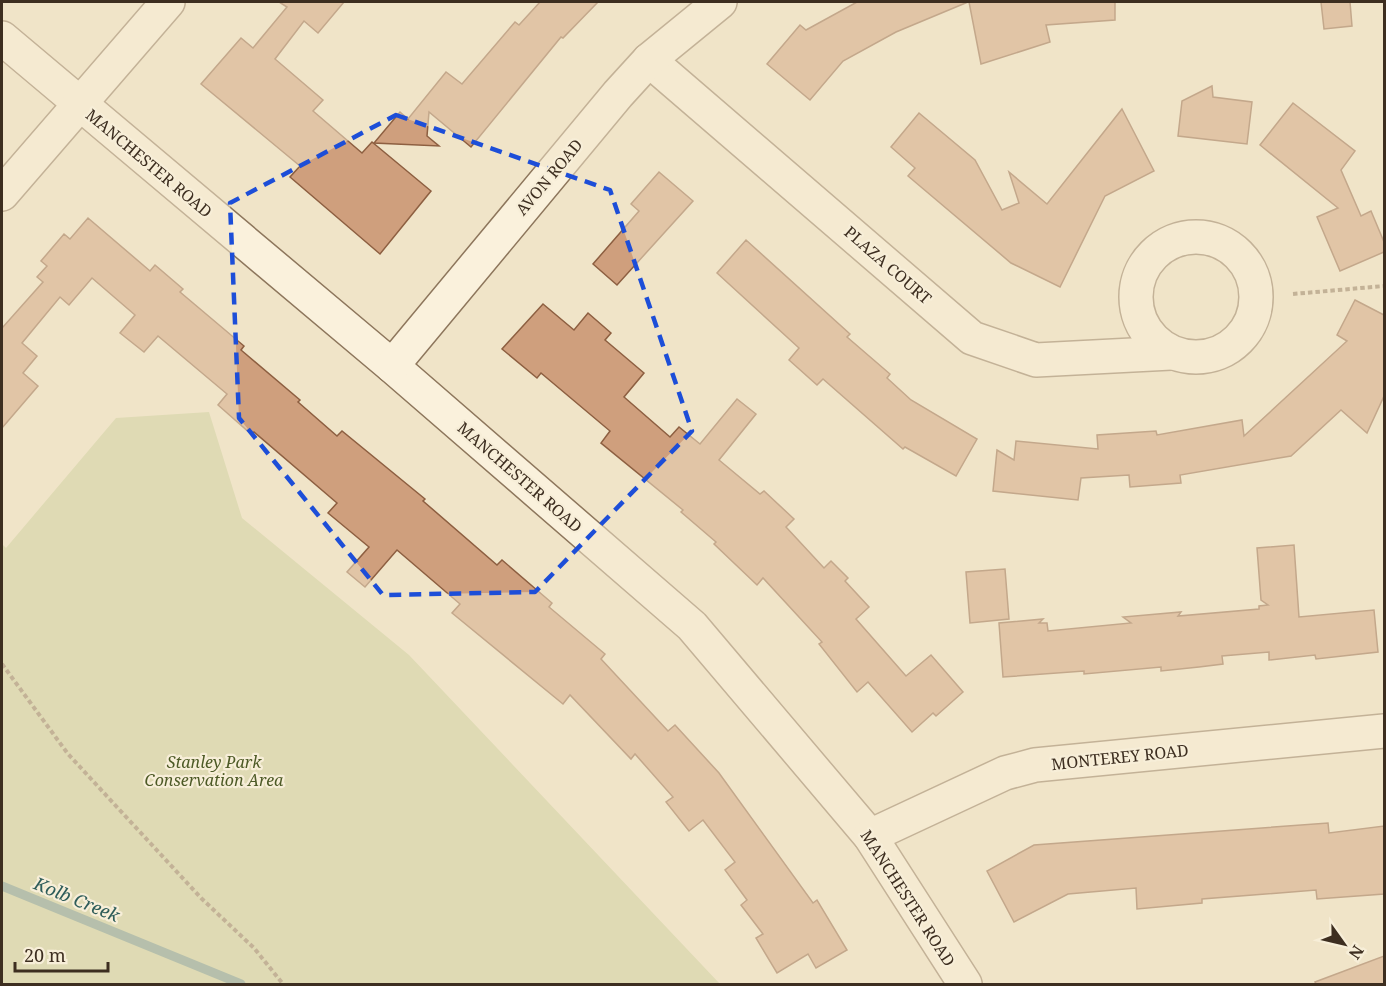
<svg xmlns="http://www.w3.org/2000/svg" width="1386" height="986" viewBox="0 0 1386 986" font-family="'Noto Serif',serif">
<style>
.green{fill:#c9cf9b}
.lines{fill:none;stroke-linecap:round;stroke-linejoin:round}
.stream{stroke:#6f938a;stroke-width:9}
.building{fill:#cf9f7d;stroke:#8d5f41;stroke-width:1.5}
.minor-casing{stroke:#8d765c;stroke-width:36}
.path{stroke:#8d765c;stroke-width:4;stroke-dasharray:4.5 3;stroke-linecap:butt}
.minor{stroke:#faf1dc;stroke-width:33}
.marked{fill:none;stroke:#1d4ed8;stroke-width:4.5;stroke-dasharray:12 8;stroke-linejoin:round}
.labels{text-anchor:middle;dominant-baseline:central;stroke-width:4.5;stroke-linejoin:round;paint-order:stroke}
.street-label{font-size:16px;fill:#3d2e20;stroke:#f7eed8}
.park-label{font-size:16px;font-style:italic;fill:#4d5a26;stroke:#f7eed8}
.water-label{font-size:18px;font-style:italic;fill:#2f5d5a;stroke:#f7eed8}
</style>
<rect width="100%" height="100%" fill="#f0e4c8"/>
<!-- green -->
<polygon class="green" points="209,412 242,518 409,655 720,984 2,984 2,544 6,548 116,418"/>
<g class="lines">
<!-- stream -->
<polyline class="stream" points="2,886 241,984"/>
</g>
<!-- building -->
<g class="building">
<polygon points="279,2 344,2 318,33 304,21 275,59 323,100 313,111 362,153 372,142 431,191 380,254 290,177 300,166 201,84 241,38 253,48 287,7"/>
<polygon points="540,2 598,2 563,38 561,37 471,147 429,112 427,136 439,146 374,143 400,112 408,119 446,72 462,84 515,22 519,25"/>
<polygon points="857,2 968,2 896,32 843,61 810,100 767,64 800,25 806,30"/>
<polygon points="969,2 1115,2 1115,20 1046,25 1050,42 981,64"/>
<polygon points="1321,2 1350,2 1352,26 1324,29"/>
<polygon points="1212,86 1213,97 1252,102 1247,144 1178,136 1182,101"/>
<polygon points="1293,103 1355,151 1341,170 1361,216 1371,211 1384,242 1384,252 1340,271 1317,217 1338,208 1260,145"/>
<polygon points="1122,109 1154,171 1105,196 1060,287 1011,263 908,176 915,168 891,147 919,113 975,160 1002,210 1019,203 1009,172 1047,204"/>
<polygon points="659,172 693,201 617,285 593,264 639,211 631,204"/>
<polygon points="88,218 150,271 155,265 183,289 180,292 244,346 241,350 300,400 298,402 337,436 342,431 425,499 423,501 497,565 502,560 552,603 549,607 605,654 601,659 668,731 675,725 719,773 813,903 817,900 847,950 816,968 808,954 777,973 756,938 763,934 741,905 747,900 725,870 735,862 703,820 689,831 666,802 673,797 635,754 631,759 570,695 563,704 452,613 460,604 397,550 365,587 347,572 369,547 328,513 337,503 254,432 251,434 218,405 227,394 158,336 144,352 120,333 135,315 92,278 69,305 60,297 22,343 37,356 23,373 38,386 2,428 2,326 3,327 43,282 37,277 47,266 41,261 64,234 70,239"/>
<polygon points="746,240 850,334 847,337 890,374 887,378 911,400 977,439 956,476 905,447 903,449 823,379 817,385 789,360 799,348 717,273"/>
<polygon points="1355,300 1384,315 1384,396 1367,433 1341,410 1291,456 1180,475 1181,483 1130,487 1129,475 1081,478 1078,500 993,491 997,450 1014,460 1016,441 1098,449 1097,435 1156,431 1157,435 1242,420 1244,436 1347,341 1337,335"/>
<polygon points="543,304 574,330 588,313 611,333 605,340 644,373 624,397 670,437 679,427 700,444 737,399 756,414 719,460 760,494 764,491 794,519 786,527 824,568 831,561 848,578 845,581 869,607 856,619 906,676 931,655 963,692 936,716 933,713 912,732 868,682 857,692 819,644 822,642 763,578 757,585 714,544 716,542 681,512 683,510 601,443 610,431 541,373 537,378 502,349"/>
<polygon points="1294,545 1299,617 1374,610 1378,652 1316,659 1315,655 1269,660 1269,652 1222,656 1223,664 1199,667 1161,671 1161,667 1084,674 1084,671 1003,677 999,623 1043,619 1039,623 1047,623 1048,631 1131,623 1123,617 1181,612 1178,616 1259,609 1259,606 1268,605 1261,600 1257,548"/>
<polygon points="1005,569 1009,619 970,623 966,572"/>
<polygon points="1328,823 1329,833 1384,826 1384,894 1317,899 1316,890 1202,899 1202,903 1137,909 1136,888 1068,894 1014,922 987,871 1034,845"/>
<polygon points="1384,956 1384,984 1316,984 1315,982"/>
</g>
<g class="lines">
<defs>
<g id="minor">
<polyline points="2,38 392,366 692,626 870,836 965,984"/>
<polyline points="649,60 972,338 1036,360 1171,353"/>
<polyline points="2,194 168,2"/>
<circle cx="1196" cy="297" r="60"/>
<polyline points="392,366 618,94 649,60 720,2"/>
<polyline points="870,836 1005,773 1035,765 1384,731"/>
</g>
</defs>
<!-- minor casing -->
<use href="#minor" class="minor-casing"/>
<!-- path -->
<g class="path">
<polyline points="1293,294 1384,286"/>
<polyline points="2,664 68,754 201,898 254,948 283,984"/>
</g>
<!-- minor -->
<use href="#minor" class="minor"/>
</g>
<!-- marked area -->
<path d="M0 0H1386V986H0ZM396,115L610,190L692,431L535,592L383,595L239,418L230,203Z" fill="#f0e4c8" fill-opacity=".55" fill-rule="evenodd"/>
<path class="marked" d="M396,115L610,190L692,431L535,592L383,595L239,418L230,203Z"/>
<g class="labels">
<!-- street labels -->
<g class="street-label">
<text transform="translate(149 163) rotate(40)">MANCHESTER ROAD</text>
<text transform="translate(549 177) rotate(-50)">AVON ROAD</text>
<text transform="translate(888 265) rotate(41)">PLAZA COURT</text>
<text transform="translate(520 477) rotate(41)">MANCHESTER ROAD</text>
<text transform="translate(1120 757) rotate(-6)">MONTEREY ROAD</text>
<text transform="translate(908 898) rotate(57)">MANCHESTER ROAD</text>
</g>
<!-- park labels -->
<g class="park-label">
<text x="214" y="762">Stanley Park<tspan x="214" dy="18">Conservation Area</tspan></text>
</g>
<!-- water labels -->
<g class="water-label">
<text transform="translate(77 899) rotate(22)">Kolb Creek</text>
</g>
</g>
<!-- border -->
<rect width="1386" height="986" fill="none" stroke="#3d2e20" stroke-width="6"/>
<!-- north arrow -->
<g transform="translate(1344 944) rotate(124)" stroke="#f7eed8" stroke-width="4.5" paint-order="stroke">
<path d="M0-4.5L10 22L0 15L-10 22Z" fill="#3d2e20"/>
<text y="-9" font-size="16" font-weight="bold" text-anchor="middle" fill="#3d2e20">N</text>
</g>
<!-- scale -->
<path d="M15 962v9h93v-9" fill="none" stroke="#3d2e20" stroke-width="3"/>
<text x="24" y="962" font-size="18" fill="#3d2e20" stroke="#f7eed8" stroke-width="4.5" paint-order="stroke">20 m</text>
</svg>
